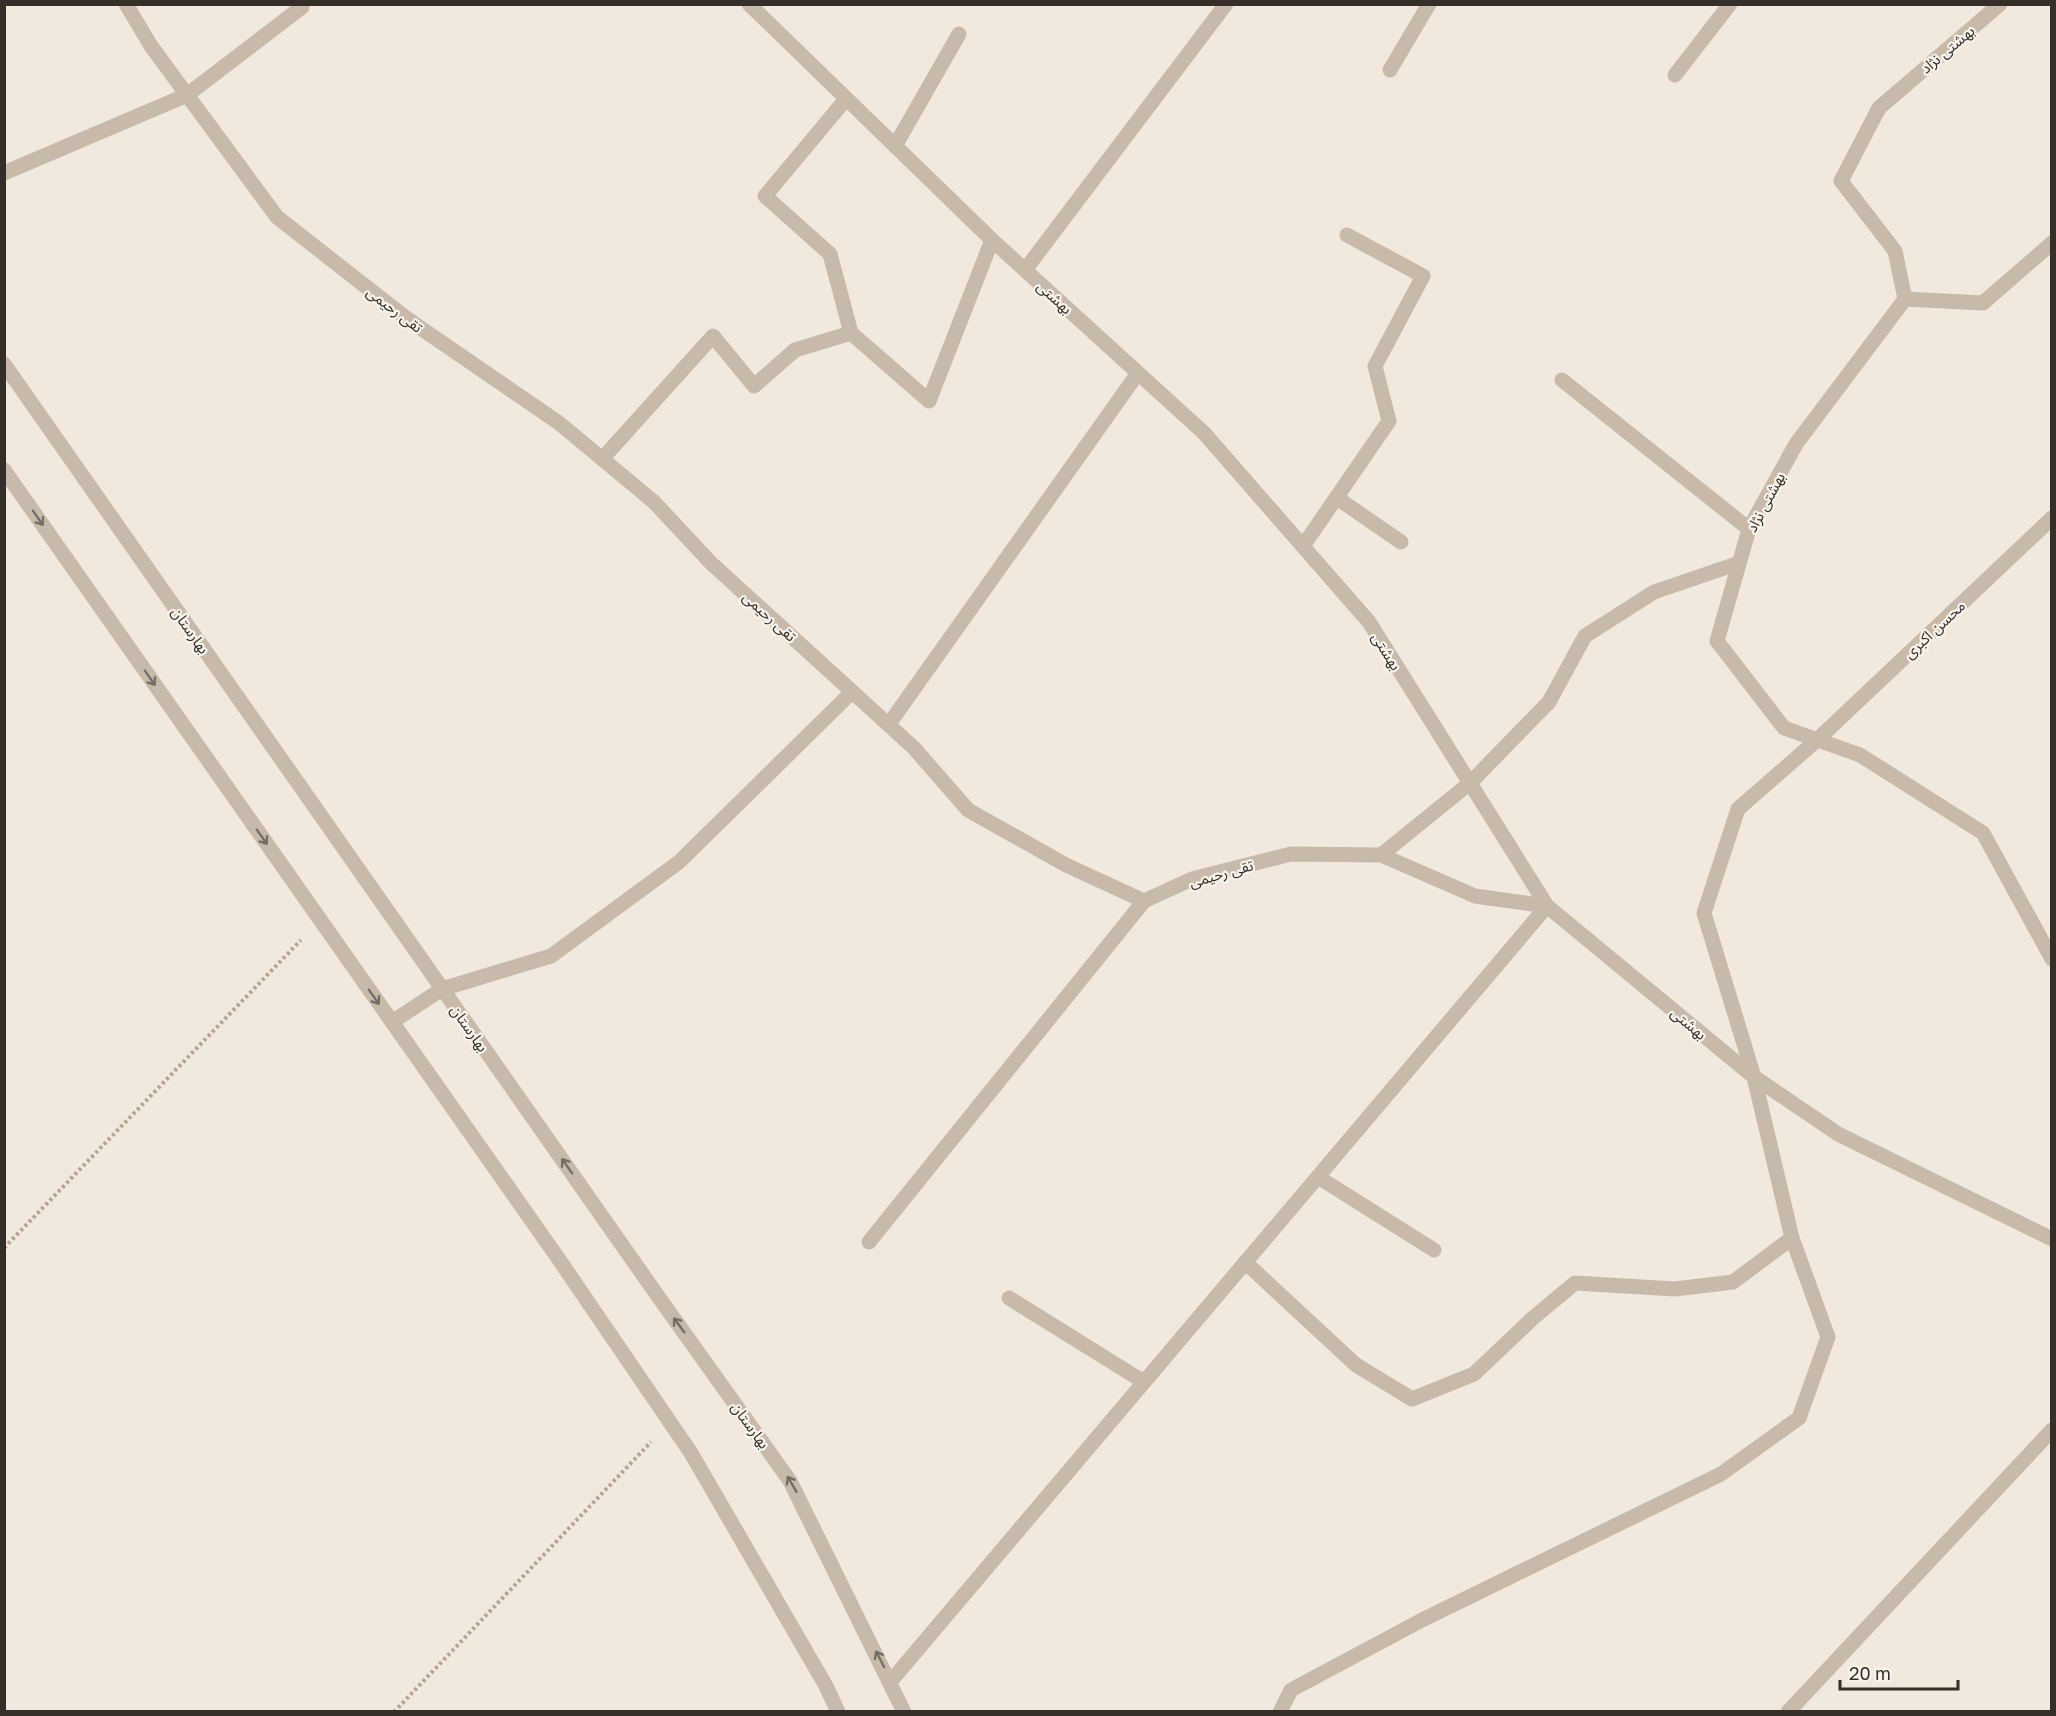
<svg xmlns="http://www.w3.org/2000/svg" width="2056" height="1716" viewBox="0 0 2056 1716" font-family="'Golos Text','Noto Sans Arabic',sans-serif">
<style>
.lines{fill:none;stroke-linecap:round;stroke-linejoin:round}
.path{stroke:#b4a495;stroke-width:4;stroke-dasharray:3 3;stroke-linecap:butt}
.minor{stroke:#c8baab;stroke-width:15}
.oneway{stroke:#786d64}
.labels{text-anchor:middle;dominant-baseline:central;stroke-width:4.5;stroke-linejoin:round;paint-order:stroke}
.street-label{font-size:15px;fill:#362e29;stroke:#f8f3ea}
</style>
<rect width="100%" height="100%" fill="#f1e9de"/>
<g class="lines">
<!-- path -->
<g class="path">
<polyline points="4,1248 301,940"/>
<polyline points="394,1712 651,1442"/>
</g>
<!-- minor -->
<g class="minor">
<polyline points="126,4 151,46 277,217 406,318 559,423 654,502 711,563 914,748 968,810 1066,865 1144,901 1192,879 1291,854 1381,855 1475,896 1547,906"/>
<polyline points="749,4 992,240 1204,433 1369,622 1547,906 1754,1077 1838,1134 2052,1239"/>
<polyline points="2000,4 1879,108 1841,181 1895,251 1905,299 1796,444 1749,529 1717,641 1784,728 1860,755 1983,833 2052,959"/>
<polyline points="1390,70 1429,4"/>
<polyline points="1675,75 1730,4"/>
<polyline points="846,99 765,196 830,254 851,333"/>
<polyline points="895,146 959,34"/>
<polyline points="4,173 187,95 302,7"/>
<polyline points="1025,270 1226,4"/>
<polyline points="1905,299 1983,303 2052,243"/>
<polyline points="4,364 655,1292 790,1481 904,1712"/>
<polyline points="1562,380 1749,529"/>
<polyline points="602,459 713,336 754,386 795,350 851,333 929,401 992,240"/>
<polyline points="4,470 558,1258 691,1453 826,1686 838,1712"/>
<polyline points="1337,498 1401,542"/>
<polyline points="1303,546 1389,421 1375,366 1423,276 1347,235"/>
<polyline points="889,724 1138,373"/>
<polyline points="1381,855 1470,783 1549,702 1585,636 1654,592 1739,563"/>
<polyline points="392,1022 442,989 551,956 679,862 852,692"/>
<polyline points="1318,1177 1434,1250"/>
<polyline points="869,1242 1144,901"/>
<polyline points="1245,1262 1356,1365 1412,1399 1474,1374 1533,1318 1575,1283 1675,1289 1733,1282 1792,1238 1754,1077 1704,913 1738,809 1817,740 2052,518"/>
<polyline points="1009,1298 1144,1382"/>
<polyline points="891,1681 1547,906"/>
<polyline points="1280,1712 1291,1690 1422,1620 1721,1474 1799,1418 1828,1337 1792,1238"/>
<polyline points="1788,1712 2052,1430"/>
</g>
</g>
<!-- one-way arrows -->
<defs><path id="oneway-shaft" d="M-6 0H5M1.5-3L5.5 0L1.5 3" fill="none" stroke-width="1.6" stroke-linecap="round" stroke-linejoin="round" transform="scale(1.5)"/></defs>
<g class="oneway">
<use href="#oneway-shaft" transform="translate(38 518) rotate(55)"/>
<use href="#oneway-shaft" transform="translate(150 678) rotate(55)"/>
<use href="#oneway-shaft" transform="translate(262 837) rotate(55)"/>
<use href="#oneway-shaft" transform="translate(374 997) rotate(55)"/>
<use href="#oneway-shaft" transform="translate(567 1166) rotate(-125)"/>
<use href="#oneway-shaft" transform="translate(679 1325) rotate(-126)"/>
<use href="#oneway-shaft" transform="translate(792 1484) rotate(-120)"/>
<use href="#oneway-shaft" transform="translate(880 1659) rotate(-117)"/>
</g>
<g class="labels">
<!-- street labels -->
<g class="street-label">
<text transform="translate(1947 49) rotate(-40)">بهشتی نژاد</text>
<text transform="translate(1055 297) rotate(42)">بهشتی</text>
<text transform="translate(395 309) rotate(37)">تقی رحیمی</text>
<text transform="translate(1765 502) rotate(-62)">بهشتی نژاد</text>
<text transform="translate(770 616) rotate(42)">تقی رحیمی</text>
<text transform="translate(1934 629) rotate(-43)">محسن اکبری</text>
<text transform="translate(191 630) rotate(55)">بهارستان</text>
<text transform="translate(1387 651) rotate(58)">بهشتی</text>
<text transform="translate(1221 873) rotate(-16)">تقی رحیمی</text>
<text transform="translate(1689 1023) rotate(40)">بهشتی</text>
<text transform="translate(470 1028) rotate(55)">بهارستان</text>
<text transform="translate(751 1425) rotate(54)">بهارستان</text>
</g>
</g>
<!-- border -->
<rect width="2056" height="1716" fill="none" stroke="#362e29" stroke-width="12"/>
<!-- scale -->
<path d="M1840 1680v9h118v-9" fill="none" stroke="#362e29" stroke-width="3"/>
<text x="1849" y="1680" font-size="18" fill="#362e29" stroke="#f8f3ea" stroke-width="4.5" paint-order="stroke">20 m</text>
</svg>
